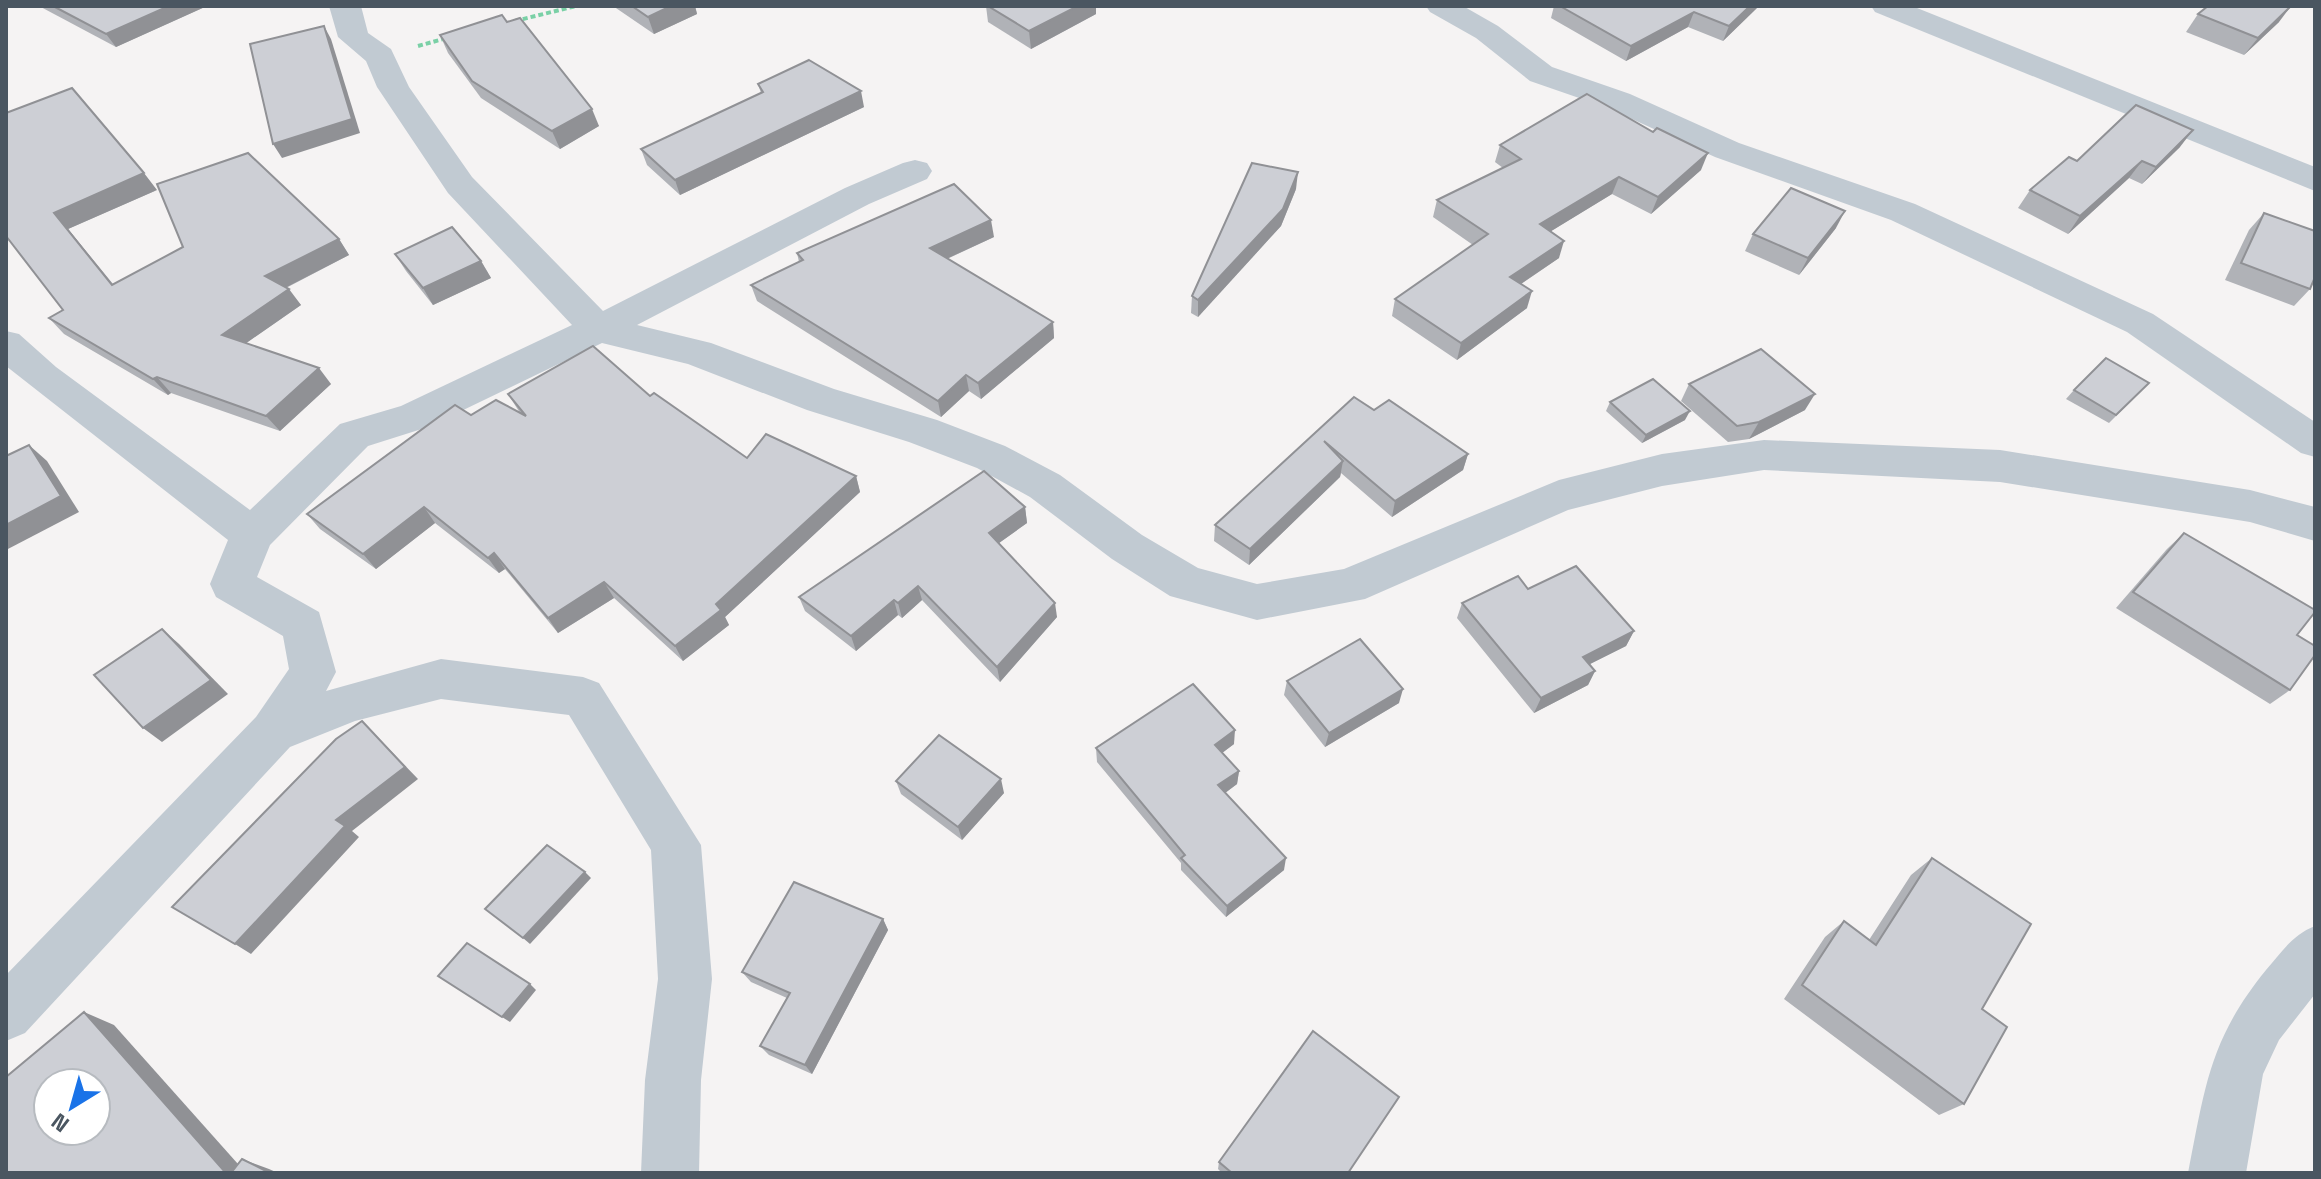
<svg xmlns="http://www.w3.org/2000/svg" width="2321" height="1179" viewBox="0 0 2321 1179" font-family="'Space Grotesk',sans-serif">
<style>
.lines{fill:none;stroke-linecap:round;stroke-linejoin:round}
.path{stroke:#7ad0a6;stroke-width:4;stroke-dasharray:5 3;stroke-linecap:butt}
.street{fill:#c1cad2;fill-rule:evenodd}
.wall{fill:#b0b2b7}
.shaded-wall{fill:#909195}
.building{fill:#cdcfd5;stroke:#909195;stroke-width:2;fill-rule:evenodd}
</style>
<rect width="100%" height="100%" fill="#f5f3f3"/>
<g class="lines">
<!-- path -->
<g class="path">
<polyline points="515,21 576,6"/>
<polyline points="418,46 447,38"/>
</g>
<!-- street -->
<g class="street">
<polygon points="329,6 361,6 368,33 391,49 409,87 472,177 603,311 845,188 903,163 915,160 927,163 932,171 927,179 869,204 637,325 711,343 834,389 937,420 1005,446 1060,475 1142,535 1198,568 1257,584 1344,569 1559,480 1662,454 1764,440 2000,450 2250,490 2315,507 2315,541 2250,522 2000,482 1764,470 1662,486 1568,510 1365,599 1257,620 1170,596 1112,559 1030,497 977,468 909,442 807,410 688,364 602,343 428,427 368,446 270,545 257,577 319,612 336,672 326,691 441,659 583,677 599,683 701,845 712,979 701,1080 699,1173 641,1173 645,1080 658,979 651,850 569,715 441,699 355,721 290,747 25,1033 6,1041 6,975 256,717 289,669 283,636 216,597 210,584 228,540 6,366 6,331 19,334 56,367 250,510 340,424 401,406 572,325 448,193 377,87 366,61 338,37"/>
<polygon points="1426,6 1463,6 1498,26 1552,67 1630,94 1739,143 1915,204 2153,314 2315,422 2315,457 2301,453 2127,332 1891,220 1715,157 1608,108 1530,81 1476,38 1430,12"/>
<polygon points="1871,6 1912,6 2315,167 2315,191 1875,12"/>
<path d="M2315,926V994L2279,1040L2263,1074L2246,1173H2188C2205,1088 2209,1040 2266,970C2282,952 2292,935 2315,926Z"/>
</g>
</g>
<!-- wall -->
<g class="wall">
<polygon points="39,6 207,6 116,47"/>
<polygon points="613,6 695,6 697,14 654,34"/>
<polygon points="986,6 1096,6 1096,14 1031,49 988,22"/>
<polygon points="1554,6 1759,6 1723,41 1688,27 1626,61 1551,18"/>
<polygon points="2198,14 2279,22 2244,55 2186,32"/>
<polygon points="507,22 599,126 560,149 481,98 448,53 440,35"/>
<polygon points="758,84 864,107 680,195 647,165 641,149 761,93"/>
<polygon points="1500,145 1701,170 1651,214 1612,194 1551,231 1559,258 1521,284 1527,308 1457,360 1392,316 1395,299 1473,245 1433,217 1437,200 1503,168 1495,162"/>
<polygon points="2180,147 2142,184 2129,178 2068,234 2018,208 2030,190 2077,161"/>
<polygon points="1296,189 1281,226 1198,317 1191,313 1192,296"/>
<polygon points="157,190 68,229 113,284 339,239 349,255 286,288 301,305 246,343 331,384 280,431 171,393 168,395 64,334 49,318 63,310 6,236"/>
<polygon points="2264,213 2310,289 2294,306 2225,280 2249,230"/>
<polygon points="1836,228 1799,275 1745,251 1753,234"/>
<polygon points="994,237 947,259 1053,322 1054,338 981,399 969,391 941,417 757,301 751,285 799,262 797,253"/>
<polygon points="395,254 481,261 491,278 433,305 406,271"/>
<polygon points="2149,383 2109,423 2066,399 2074,390"/>
<polygon points="1689,384 1805,410 1749,439 1728,442 1681,401"/>
<polygon points="508,394 650,396 747,458 856,476 860,492 725,617 729,625 683,661 614,598 558,633 505,569 499,573 435,523 376,569 320,529 307,514 471,415 520,413"/>
<polygon points="1610,402 1685,420 1642,443 1606,411"/>
<polygon points="1374,410 1468,454 1463,470 1392,517 1341,473 1340,477 1249,565 1214,541 1215,525"/>
<polygon points="1025,507 1027,523 999,543 1057,617 1000,682 922,600 902,618 898,615 856,651 805,611 799,597"/>
<polygon points="2184,533 2297,635 2290,690 2270,704 2116,608 2167,549"/>
<polygon points="1528,589 1634,631 1626,646 1590,664 1595,671 1588,685 1534,713 1457,618 1462,603"/>
<polygon points="1287,681 1399,703 1325,747 1284,695"/>
<polygon points="1234,744 1222,753 1239,771 1237,784 1225,793 1284,870 1226,917 1181,870 1181,863 1097,762 1096,748"/>
<polygon points="896,781 1004,793 962,840 901,794"/>
<polygon points="1932,858 1982,1009 1964,1104 1939,1115 1784,999 1825,937 1844,921 1869,940 1911,875"/>
<polygon points="883,919 888,930 812,1074 769,1055 760,1046 787,998 751,982 742,972"/>
<polygon points="1219,1162 1348,1173 1222,1173 1218,1169"/>
</g>
<!-- shaded-wall -->
<g class="shaded-wall">
<polygon points="169,6 207,6 116,47 106,34"/>
<polygon points="671,6 695,6 697,14 654,34 648,17"/>
<polygon points="1078,6 1096,6 1096,14 1031,49 1029,31"/>
<polygon points="1750,6 1759,6 1723,41 1729,26"/>
<polygon points="2291,6 2279,22 2244,55 2258,38"/>
<polygon points="1694,12 1688,27 1626,61 1631,46"/>
<polygon points="324,26 331,39 360,133 282,158 273,144"/>
<polygon points="861,91 864,107 680,195 675,180"/>
<polygon points="592,109 599,126 560,149 552,131"/>
<polygon points="2193,130 2180,147 2142,184 2156,167"/>
<polygon points="1708,153 1701,170 1651,214 1658,197"/>
<polygon points="2142,161 2129,178 2068,234 2080,216"/>
<polygon points="1298,172 1296,189 1281,226 1198,317 1198,300"/>
<polygon points="144,173 157,190 68,229 126,301 54,213"/>
<polygon points="1619,177 1612,194 1535,241 1540,224"/>
<polygon points="1845,211 1836,228 1799,275 1808,258"/>
<polygon points="991,220 994,237 933,265 930,248"/>
<polygon points="339,239 349,255 277,292 265,276"/>
<polygon points="1564,241 1559,258 1506,294 1510,277"/>
<polygon points="481,261 491,278 433,305 423,288"/>
<polygon points="289,289 301,305 235,351 222,335"/>
<polygon points="1532,291 1527,308 1457,360 1461,343"/>
<polygon points="1053,322 1054,338 981,399 978,383"/>
<polygon points="319,368 331,384 280,431 266,416"/>
<polygon points="966,375 969,391 941,417 938,401"/>
<polygon points="157,377 171,393 168,395 153,379"/>
<polygon points="1815,394 1805,410 1749,439 1759,422"/>
<polygon points="1690,411 1685,420 1642,443 1646,435"/>
<polygon points="29,445 47,461 79,512 6,550 6,525"/>
<polygon points="1468,454 1463,470 1392,517 1395,501"/>
<polygon points="1343,461 1340,477 1249,565 1250,549"/>
<polygon points="856,476 860,492 725,617 729,625 683,661 675,646 716,604"/>
<polygon points="424,507 435,523 376,569 363,554"/>
<polygon points="1025,507 1027,523 992,548 989,533"/>
<polygon points="494,553 505,569 499,573 488,558"/>
<polygon points="604,582 614,598 558,633 548,618"/>
<polygon points="918,586 922,600 902,618 898,603"/>
<polygon points="894,600 898,615 856,651 851,636"/>
<polygon points="1055,603 1057,617 1000,682 997,667"/>
<polygon points="162,629 179,644 228,694 162,742 143,728"/>
<polygon points="1634,631 1626,646 1576,671 1583,657"/>
<polygon points="1595,671 1588,685 1534,713 1541,698"/>
<polygon points="1403,689 1399,703 1325,747 1329,733"/>
<polygon points="362,721 418,779 352,831 359,837 251,954 235,944"/>
<polygon points="1235,730 1234,744 1214,759 1215,745"/>
<polygon points="1239,771 1237,784 1217,799 1218,785"/>
<polygon points="1001,779 1004,793 962,840 958,827"/>
<polygon points="1286,858 1284,870 1226,917 1227,906"/>
<polygon points="585,872 591,878 530,944 523,938"/>
<polygon points="883,919 888,930 812,1074 805,1065"/>
<polygon points="530,984 536,990 510,1022 502,1017"/>
<polygon points="84,1012 114,1025 246,1173 226,1173"/>
<polygon points="242,1159 269,1169 278,1173 270,1173"/>
</g>
<!-- building -->
<g class="building">
<polygon points="53,6 169,6 106,34"/>
<polygon points="632,6 671,6 648,17"/>
<polygon points="988,6 1078,6 1029,31"/>
<polygon points="1560,6 1750,6 1729,26 1694,12 1631,46"/>
<polygon points="2208,6 2291,6 2258,38 2198,14"/>
<polygon points="502,15 507,22 520,18 592,109 552,131 472,81 440,35"/>
<polygon points="324,26 352,119 273,144 250,44"/>
<polygon points="809,60 861,91 675,180 641,149 763,92 758,84"/>
<polygon points="72,88 144,173 54,213 112,285 183,247 157,184 248,153 339,239 265,276 289,289 222,335 319,368 266,416 157,377 153,379 49,318 63,310 6,236 6,113"/>
<polygon points="1587,94 1653,132 1657,128 1708,153 1658,197 1619,177 1540,224 1564,241 1510,277 1532,291 1461,343 1395,299 1488,234 1437,200 1521,159 1500,145"/>
<polygon points="2136,105 2193,130 2156,167 2142,161 2080,216 2030,190 2069,157 2077,161"/>
<polygon points="1252,163 1298,172 1283,209 1198,300 1192,296"/>
<polygon points="954,184 991,220 930,248 1053,322 978,383 966,375 938,401 751,285 803,260 797,253"/>
<polygon points="1791,188 1845,211 1808,258 1753,234"/>
<polygon points="2264,213 2315,231 2315,277 2310,289 2241,263"/>
<polygon points="452,227 481,261 423,288 395,254"/>
<polygon points="593,346 650,396 654,393 747,458 766,434 856,476 716,604 721,610 675,646 604,582 548,618 494,553 488,558 424,507 363,554 307,514 455,405 471,415 496,400 526,416 508,394"/>
<polygon points="1761,349 1815,394 1759,422 1737,426 1689,384"/>
<polygon points="2106,358 2149,383 2116,415 2074,390"/>
<polygon points="1653,379 1690,411 1646,435 1610,402"/>
<polygon points="1354,397 1374,410 1389,400 1468,454 1395,501 1324,441 1343,461 1250,549 1215,525"/>
<polygon points="29,445 61,496 6,525 6,456"/>
<polygon points="984,471 1025,507 989,533 1055,603 997,667 918,586 898,603 894,600 851,636 799,597"/>
<polygon points="2184,533 2315,610 2315,612 2297,635 2315,646 2315,655 2290,690 2133,592"/>
<polygon points="1576,566 1634,631 1583,657 1595,671 1541,698 1462,603 1518,576 1528,589"/>
<polygon points="162,629 211,680 143,728 94,675"/>
<polygon points="1360,639 1403,689 1329,733 1287,681"/>
<polygon points="1193,684 1235,730 1215,745 1239,771 1218,785 1286,858 1227,906 1181,858 1185,855 1096,748"/>
<polygon points="362,721 405,767 336,820 345,826 235,944 172,907 336,739"/>
<polygon points="939,735 1001,779 958,827 896,781"/>
<polygon points="547,845 585,872 523,938 485,909"/>
<polygon points="1932,858 2031,924 1982,1009 2007,1027 1964,1104 1802,985 1844,921 1876,945"/>
<polygon points="794,882 883,919 805,1065 760,1046 790,993 742,972"/>
<polygon points="467,943 530,984 502,1017 438,976"/>
<path d="M84,1012L226,1173H6V1077ZM48,1083H96V1131H48Z"/>
<polygon points="1313,1031 1399,1097 1348,1173 1232,1173 1219,1162"/>
<polygon points="242,1159 270,1173 231,1173"/>
</g>
<!-- border -->
<rect width="2321" height="1179" fill="none" stroke="#4a5661" stroke-width="16"/>
<!-- north arrow -->
<g transform="translate(72 1107) rotate(217)"><circle r="38" fill="#ffffff" stroke="#b7bbc0" stroke-width="2"/>
<path d="M0-6L14 30L0 20L-14 30Z" fill="#1a73e8"/>
<text y="-12" font-size="22" font-weight="bold" text-anchor="middle" fill="#4a5661">N</text>
</g>
</svg>
